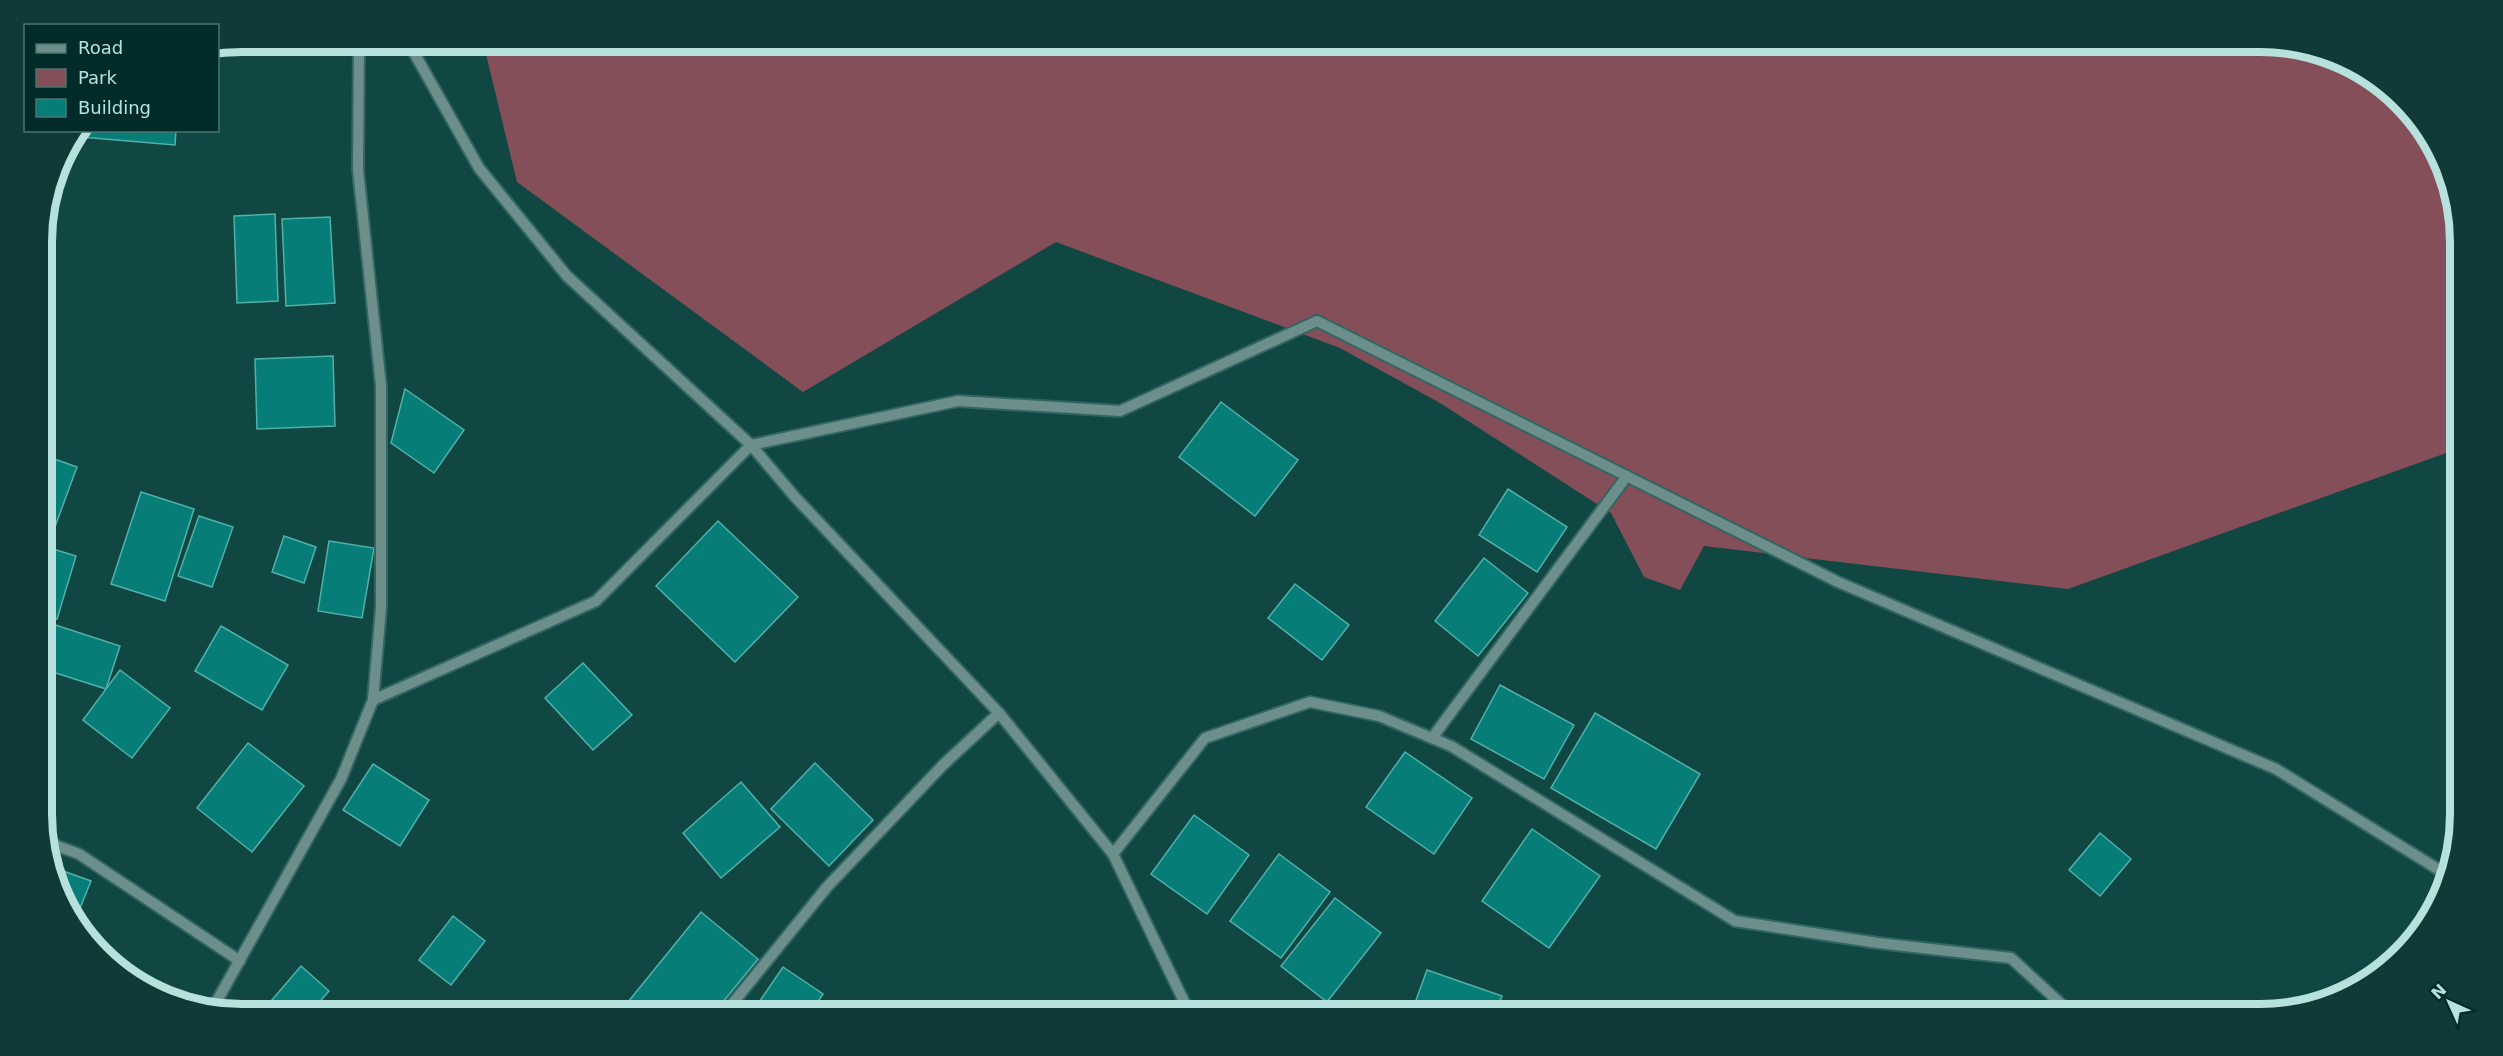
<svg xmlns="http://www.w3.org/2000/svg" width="2503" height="1056" viewBox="0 0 2503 1056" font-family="'DejaVu Sans',sans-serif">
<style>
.green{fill:#844f59}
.building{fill:#067d76;stroke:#51b1aa;stroke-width:1.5}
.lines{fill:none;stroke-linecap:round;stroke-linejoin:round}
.minor-casing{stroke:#326662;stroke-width:14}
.minor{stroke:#6d8f8b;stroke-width:10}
.rim{fill:none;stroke:#b6e1dd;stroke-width:8}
</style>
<rect width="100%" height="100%" fill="#114743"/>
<!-- green -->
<polygon class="green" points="483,42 2260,42 2337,57 2419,120 2459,217 2460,448 2068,589 1704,546 1680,590 1644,577 1611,513 1440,403 1340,348 1056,242 803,392 517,182"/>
<!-- building -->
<g class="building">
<polygon points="81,130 176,130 175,145 81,137"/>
<polygon points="275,214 278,301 237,303 234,216"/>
<polygon points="330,217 335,303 286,306 282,219"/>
<polygon points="333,356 335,426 257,429 255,359"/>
<polygon points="405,389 464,430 434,473 391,443"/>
<polygon points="1221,402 1298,460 1255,516 1179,457"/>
<polygon points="43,455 77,467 53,532 43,528"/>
<polygon points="1508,489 1567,527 1537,572 1479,535"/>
<polygon points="141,492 194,509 165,601 111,584"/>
<polygon points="199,516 233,527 212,587 178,576"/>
<polygon points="718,521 798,597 735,662 656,586"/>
<polygon points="284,536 316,547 304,583 272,572"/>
<polygon points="329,541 374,548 362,618 318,611"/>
<polygon points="43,546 76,556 57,619 43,615"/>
<polygon points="1484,558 1528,593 1478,656 1435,621"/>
<polygon points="1295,584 1349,625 1322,660 1268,618"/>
<polygon points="43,621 120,646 106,689 43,669"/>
<polygon points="221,626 288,665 262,710 195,671"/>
<polygon points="583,663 632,715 593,750 545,698"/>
<polygon points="120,670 170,708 132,758 83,720"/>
<polygon points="1500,685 1574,725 1544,779 1471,739"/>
<polygon points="1595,713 1700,774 1656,849 1551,788"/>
<polygon points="248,743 304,786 252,852 197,808"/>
<polygon points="1405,752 1472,798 1434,854 1366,807"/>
<polygon points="815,763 873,820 829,866 771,809"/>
<polygon points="373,764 429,800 400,846 343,810"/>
<polygon points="741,782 780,827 721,878 683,833"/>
<polygon points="1194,815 1249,855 1207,914 1151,874"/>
<polygon points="1532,829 1600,876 1549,948 1482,901"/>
<polygon points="2100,833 2131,859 2100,896 2069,870"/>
<polygon points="1279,854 1330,892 1281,958 1230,921"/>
<polygon points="55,868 91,881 76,918"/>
<polygon points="1335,898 1381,933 1327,1002 1281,966"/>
<polygon points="701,912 758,959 713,1014 633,1014 624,1007"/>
<polygon points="453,916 485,941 451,985 419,960"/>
<polygon points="301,966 329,991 309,1014 274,1014 266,1007"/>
<polygon points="783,967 823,994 810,1014 751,1014"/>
<polygon points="1427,970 1502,996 1496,1014 1411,1014"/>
</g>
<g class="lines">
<defs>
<g id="minor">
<polyline points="408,42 479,168 567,276 751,445 795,497 999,713 1113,854 1190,1014"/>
<polyline points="373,700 596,601 751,445 958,401 1120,411 1317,321 1838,582 2276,769 2449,876"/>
<polyline points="1432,738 1627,476"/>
<polyline points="44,841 79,854 240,961"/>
<polyline points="1113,854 1205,738 1310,702 1379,716 1451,746 1735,921 1878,943 2011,958 2072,1014"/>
<polyline points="213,1008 341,779 373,700 381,608 381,386 358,170 359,42"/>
<polyline points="724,1014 827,887 943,765 999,713"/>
</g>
</defs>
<!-- minor casing -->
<use href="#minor" class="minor-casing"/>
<!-- minor -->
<use href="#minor" class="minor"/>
</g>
<!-- crop -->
<path d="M0 0H2503V1056H0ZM242 52H2260A190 190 0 0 1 2450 242V814A190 190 0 0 1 2260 1004H242A190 190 0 0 1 52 814V242A190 190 0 0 1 242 52Z" fill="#0f3a37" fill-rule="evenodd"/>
<path class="rim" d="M242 52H2260A190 190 0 0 1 2450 242V814A190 190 0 0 1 2260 1004H242A190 190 0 0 1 52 814V242A190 190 0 0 1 242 52Z"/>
<!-- legend -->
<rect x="24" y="24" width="195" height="108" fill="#002b29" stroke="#497471" stroke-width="1.5"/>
<rect x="36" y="44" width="30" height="9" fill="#6d8f8b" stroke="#497471" stroke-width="1.5"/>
<text x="78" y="54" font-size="18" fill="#b6e1dd">Road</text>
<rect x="36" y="69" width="30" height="18" fill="#844f59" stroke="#497471" stroke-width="1.5"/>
<text x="78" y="84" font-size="18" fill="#b6e1dd">Park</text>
<rect x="36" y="99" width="30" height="18" fill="#067d76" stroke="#497471" stroke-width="1.5"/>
<text x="78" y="114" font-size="18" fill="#b6e1dd">Building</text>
<!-- north arrow -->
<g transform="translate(2449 1002) rotate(315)" stroke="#002b29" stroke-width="4.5" paint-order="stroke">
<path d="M0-4.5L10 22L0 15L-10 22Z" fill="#b6e1dd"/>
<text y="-9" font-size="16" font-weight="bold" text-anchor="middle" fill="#b6e1dd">N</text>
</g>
</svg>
